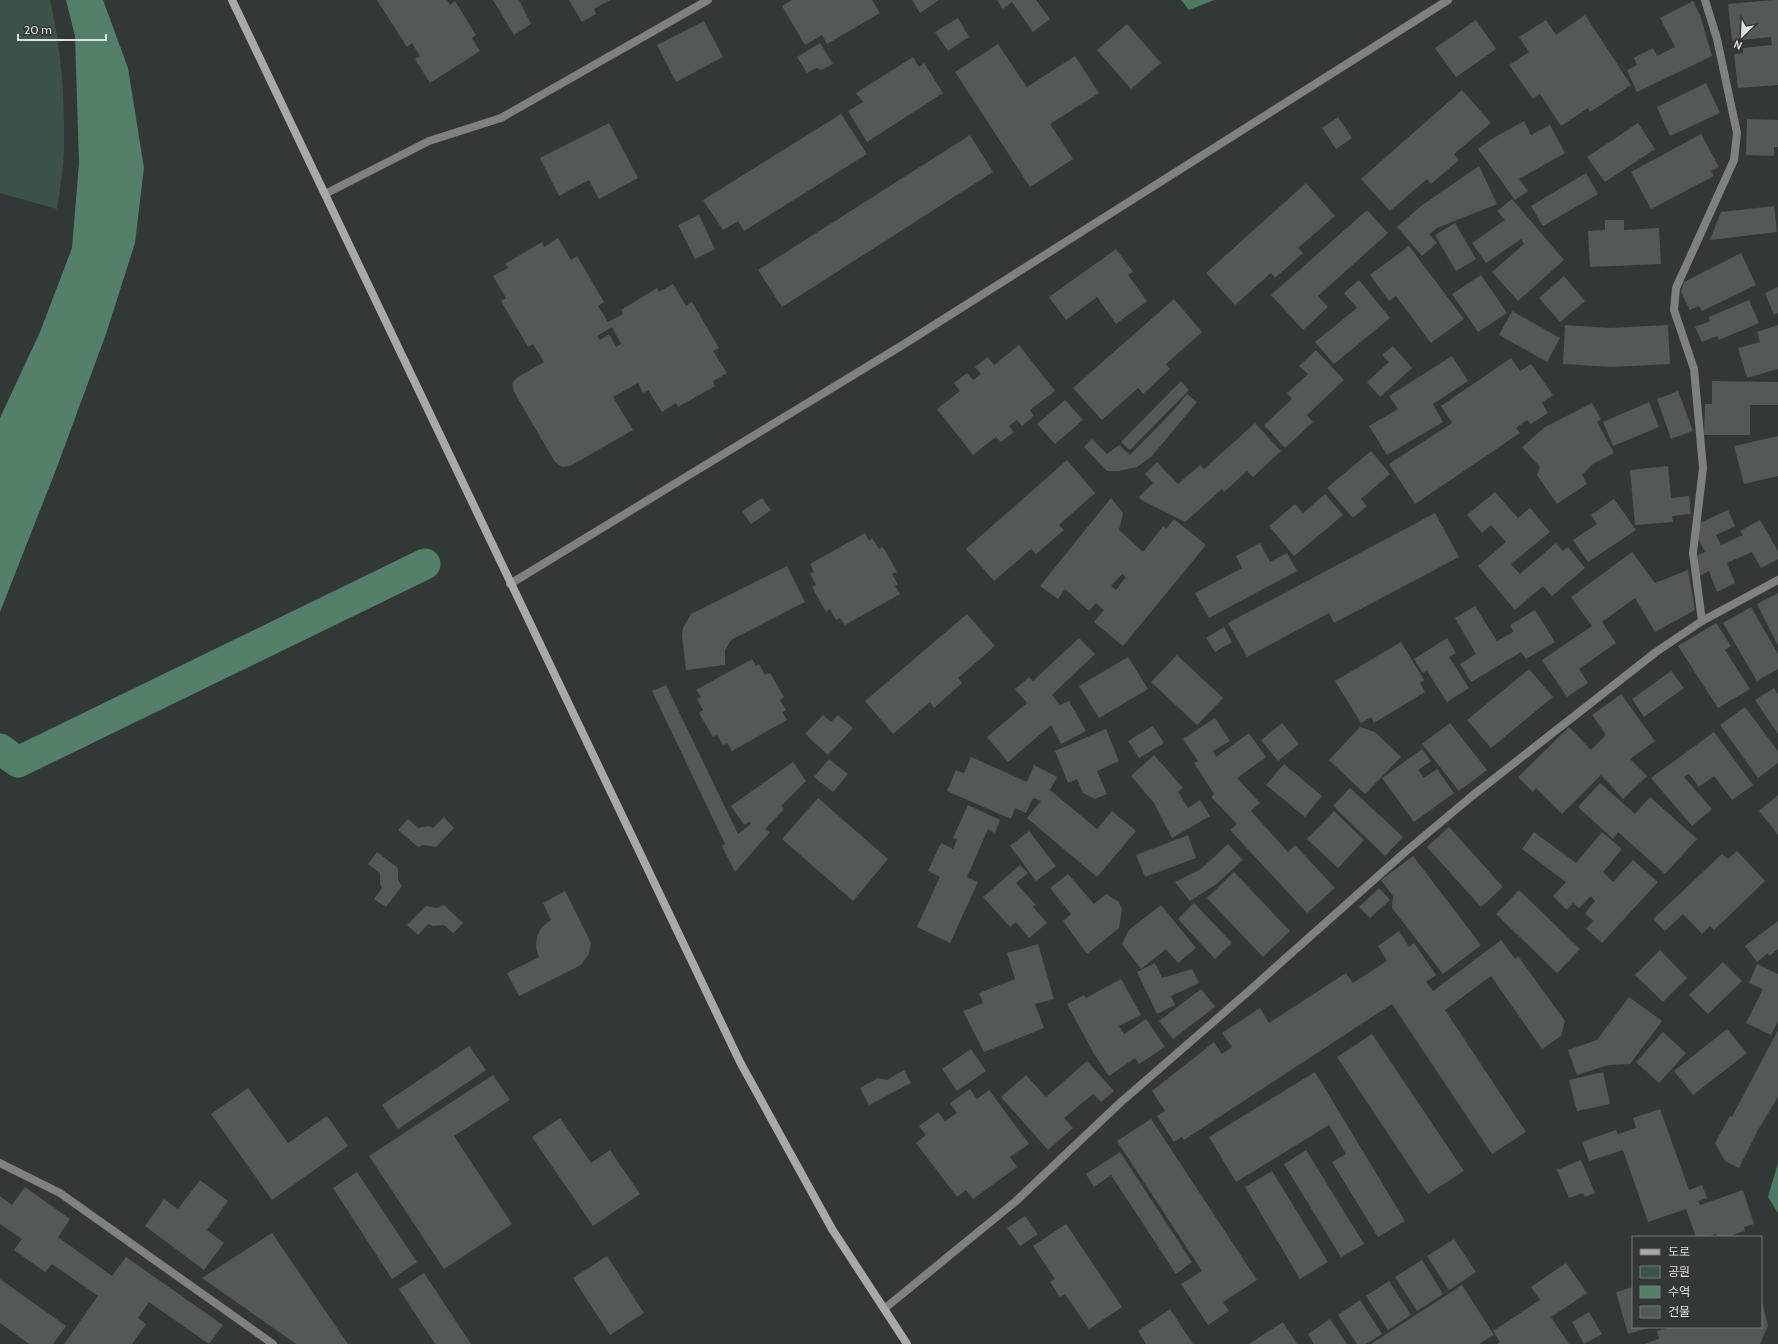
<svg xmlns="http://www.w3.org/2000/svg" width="1778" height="1344" viewBox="0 0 1778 1344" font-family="Cabin,'Noto Sans KR',sans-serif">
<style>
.green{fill:#3c5447}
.forest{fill:#4e7963}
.water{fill:#547f69}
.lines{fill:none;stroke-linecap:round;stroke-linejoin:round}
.canal{stroke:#547f69;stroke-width:31}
.building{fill:#535955;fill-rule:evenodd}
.minor{stroke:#7e817f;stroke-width:8}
.tertiary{stroke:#7e817f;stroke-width:8}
.secondary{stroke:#a6aba8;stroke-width:8}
</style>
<rect width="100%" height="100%" fill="#323835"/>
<!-- green -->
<path class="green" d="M0,0H50C61,47 65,97 64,146C64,167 60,188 57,209L0,193Z"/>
<!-- forest -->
<g class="forest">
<polygon points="1181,0 1214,0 1189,10"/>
<polygon points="1778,1163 1778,1213 1768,1197"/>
</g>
<!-- water -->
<polygon class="water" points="66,0 103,0 128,68 144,168 135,243 106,334 57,467 0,612 0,418 40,332 72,248 79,163 75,36"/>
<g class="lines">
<!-- canal -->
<polyline class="canal" points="0,749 18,762 425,564"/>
</g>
<!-- building -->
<g class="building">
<polygon points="377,0 447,0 450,5 455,1 476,35 472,38 480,51 430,83 415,59 420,56 412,43 407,47"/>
<polygon points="493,0 519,0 531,24 514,35"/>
<polygon points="569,0 610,0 594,9 596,14 582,22"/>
<polygon points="792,0 872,0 880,13 827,44 822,35 805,45 782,6"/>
<polygon points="912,0 939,0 920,13"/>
<polygon points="997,0 1036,0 1050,19 1033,32 1012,2 1003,9"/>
<polygon points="1773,0 1778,0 1778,85 1738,88 1734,54 1743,53 1743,48 1772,45 1771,37 1732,41 1728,4"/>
<polygon points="1693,1 1700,15 1712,56 1637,92 1627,70 1637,65 1634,58 1653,48 1657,56 1675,47 1660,18"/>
<polygon points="1585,15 1631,85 1590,112 1588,108 1561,126 1540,94 1533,99 1509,65 1529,52 1519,37 1546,20 1556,35"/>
<polygon points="958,18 969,37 948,51 935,32"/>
<polygon points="1476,20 1496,49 1456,77 1435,48"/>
<polygon points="704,21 723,57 676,82 657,45"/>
<polygon points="1127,24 1161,63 1131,89 1097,50"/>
<polygon points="820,43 833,64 822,70 816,68 807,73 797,57"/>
<polygon points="998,44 1027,87 1075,56 1099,93 1050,124 1073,159 1030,187 955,72"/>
<polygon points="913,57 919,67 924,63 943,93 867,142 848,111 863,102 856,93"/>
<polygon points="1706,83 1720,113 1670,136 1657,107"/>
<polygon points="1462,90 1491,123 1454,154 1459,160 1431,184 1427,179 1390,211 1361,179"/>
<polygon points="841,114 867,154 744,231 738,221 723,230 703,200"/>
<polygon points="1338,117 1352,138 1336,149 1322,128"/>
<polygon points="1747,119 1778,120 1778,147 1774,147 1774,156 1746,155"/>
<polygon points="1524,121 1531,135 1550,125 1565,153 1519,179 1528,191 1515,200 1478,149 1490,140"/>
<polygon points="609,123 638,178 599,199 589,180 559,196 540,158"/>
<polygon points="1638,123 1655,149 1605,182 1587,157"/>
<polygon points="1701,134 1719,167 1711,171 1714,176 1651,209 1631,172"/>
<polygon points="970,135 993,172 782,307 758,270"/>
<polygon points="1479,166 1497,204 1437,228 1429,234 1437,243 1422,256 1397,227 1421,206"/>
<polygon points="1586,173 1598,194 1543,226 1531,206"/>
<polygon points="1306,183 1335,216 1298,248 1303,253 1275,278 1271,273 1235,305 1206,273"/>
<polygon points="1512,199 1564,260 1518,301 1492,272 1524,244 1521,239 1486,263 1472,243 1505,220 1497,211"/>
<polygon points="1774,206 1777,232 1710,240 1721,212"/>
<polygon points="1367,210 1388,233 1318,296 1328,307 1303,330 1271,295"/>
<polygon points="699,215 715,249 695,259 678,225"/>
<polygon points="1605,220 1624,220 1624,230 1659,228 1661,264 1590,267 1588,231 1605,230"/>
<polygon points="1455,223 1476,259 1456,271 1435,235"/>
<path d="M558,238L571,260L577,256L604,302L598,306L608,322L623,314L621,310L657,288L659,292L673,284L686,306L692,302L719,348L713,351L727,373L713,381L715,386L678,407L676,403L662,412L648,390L643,393L638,383L613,397L633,430L570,466L562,467L555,462L514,392L512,383L518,377L544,362L533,344L528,347L501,301L506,298L493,276L508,268L505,264L542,242L544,247ZM612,327L621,344L616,347L609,334L600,340L597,336Z"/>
<polygon points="1409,246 1464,319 1431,343 1396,296 1389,301 1370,275"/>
<polygon points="1116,249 1133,272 1128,275 1147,301 1116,324 1097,297 1066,320 1049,297"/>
<polygon points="1741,253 1756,285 1702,311 1699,306 1690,310 1681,292 1684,282"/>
<polygon points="1481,275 1507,313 1478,332 1452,294"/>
<polygon points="1564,276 1585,301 1560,322 1539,298"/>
<polygon points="1359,280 1390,318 1334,364 1315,342 1357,308 1344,293"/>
<polygon points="1778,287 1778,313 1774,315 1765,293"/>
<polygon points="1174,299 1202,332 1166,364 1170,369 1143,394 1138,388 1102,420 1073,388"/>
<polygon points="1749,300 1759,323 1719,340 1717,336 1702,342 1695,327 1710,321 1709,317"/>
<polygon points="1512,311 1560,338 1547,362 1499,335"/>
<polygon points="1565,325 1610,328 1668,325 1670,364 1612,367 1563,364"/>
<polygon points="1778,325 1778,369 1747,378 1738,348 1760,342 1757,332"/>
<polygon points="1019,345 1055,391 1030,410 1034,416 1022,426 1017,420 1009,426 1014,432 1001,442 996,437 973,455 937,409 960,391 954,383 967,373 973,380 981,374 975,367 988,357 994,365"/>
<polygon points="1393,346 1412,368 1380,397 1367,382 1389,362 1382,355"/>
<polygon points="1316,350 1344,380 1307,415 1313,422 1285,448 1264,425 1292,399 1287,393 1308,374 1299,366"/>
<polygon points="1452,356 1468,381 1433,404 1443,422 1387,455 1369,426 1398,409 1389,396"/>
<polygon points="1511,358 1520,371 1531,364 1553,395 1542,403 1548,413 1531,424 1527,420 1516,428 1520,433 1415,504 1389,464 1452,423 1441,406"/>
<polygon points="1181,381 1189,390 1130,450 1121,442"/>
<polygon points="1712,381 1778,382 1778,405 1750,405 1750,435 1704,435 1705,404 1712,404"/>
<polygon points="1678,391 1693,431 1671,439 1657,399"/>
<polygon points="1187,394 1197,402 1152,456 1137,467 1119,471 1107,471 1084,447 1092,439 1107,454 1119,445 1130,455 1174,410"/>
<polygon points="1065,400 1083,420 1055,444 1037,424"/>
<polygon points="1649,402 1659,427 1613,446 1603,422"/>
<polygon points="1592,403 1601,419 1597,422 1614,453 1593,464 1582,475 1587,484 1557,504 1537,475 1540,467 1522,447 1545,427"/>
<polygon points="1255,423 1281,451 1253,477 1247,471 1224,492 1222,489 1185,522 1143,501 1139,497 1153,483 1145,474 1157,462 1178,484 1200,465 1204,469"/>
<polygon points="1778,436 1778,476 1744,484 1734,446"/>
<polygon points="1371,451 1390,474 1361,499 1367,506 1353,518 1327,488"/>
<polygon points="1067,460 1095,493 1059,525 1064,530 1036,554 1031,549 994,581 966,549"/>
<polygon points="1668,466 1671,498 1689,496 1691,514 1672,516 1673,522 1635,525 1630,470"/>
<polygon points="1495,492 1518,518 1530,508 1550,532 1511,564 1520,574 1556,543 1563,551 1568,547 1585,568 1552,596 1543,586 1515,610 1478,566 1506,542 1491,525 1482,533 1467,515"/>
<polygon points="1325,494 1343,515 1294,556 1269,526 1295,504 1303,513"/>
<polygon points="762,498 771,510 751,524 742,511"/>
<path d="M1111,498L1123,513L1119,530L1143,552L1163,526L1166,529L1174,519L1206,545L1123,646L1094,622L1104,610L1096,603L1089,611L1065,589L1058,599L1040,586ZM1122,574L1126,577L1116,590L1111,586Z"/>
<polygon points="1614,499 1636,530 1588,562 1573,540 1597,524 1591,515"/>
<polygon points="1728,510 1735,526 1716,535 1721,545 1743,535 1740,531 1760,520 1778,551 1778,559 1761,568 1752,552 1727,563 1735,583 1717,592 1709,571 1699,576 1698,555 1705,552 1698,538 1700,523"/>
<polygon points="1435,513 1459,557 1334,623 1329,613 1247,657 1228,623"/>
<polygon points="865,533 869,541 872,538 879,549 883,547 897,572 892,574 898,585 895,586 900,594 845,625 840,618 836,620 830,609 826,612 812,587 816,585 810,574 814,572 810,564"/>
<polygon points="1260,543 1270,562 1287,553 1297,571 1209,618 1195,593 1242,568 1236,556"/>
<polygon points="1632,552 1655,583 1688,570 1695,610 1655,632 1635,598 1602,622 1616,643 1579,669 1588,683 1567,697 1542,660 1592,626 1571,597"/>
<polygon points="787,566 805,602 731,640 725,650 725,665 686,670 682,635 683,628 691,614"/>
<polygon points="1778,593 1778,646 1757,604"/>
<polygon points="1475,606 1497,641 1513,632 1510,625 1535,610 1555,642 1526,659 1521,652 1471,682 1460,664 1476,654 1455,618"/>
<polygon points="1751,607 1778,654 1778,669 1757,681 1723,623"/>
<polygon points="967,614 995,646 958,678 962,683 934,708 930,702 893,734 865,701"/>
<polygon points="1716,623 1731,646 1725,650 1750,689 1718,708 1678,646"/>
<polygon points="1224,627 1232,642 1215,652 1206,638"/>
<polygon points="1079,638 1095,654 1052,695 1060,705 1069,701 1086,731 1061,744 1051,725 1008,762 987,737 1027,703 1015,689 1029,677 1033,681"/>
<polygon points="1447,638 1456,653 1449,657 1469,688 1447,702 1427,671 1423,673 1414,659"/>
<polygon points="1401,642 1424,680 1420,683 1425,692 1374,723 1371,717 1361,723 1335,681"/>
<polygon points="1177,655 1223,698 1197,725 1151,682"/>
<polygon points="1128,657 1148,689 1099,718 1079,686"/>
<polygon points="752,659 756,666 759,664 765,675 770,673 784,697 780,700 786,710 782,712 787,720 732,751 727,743 723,745 717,735 713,737 699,713 703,710 697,699 701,697 696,690"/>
<polygon points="1529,669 1553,697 1491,748 1467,720"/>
<polygon points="1671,671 1684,688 1644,717 1632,699"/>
<polygon points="666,685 738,834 751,824 749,822 744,825 731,806 793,762 806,781 781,806 784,809 765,829 770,832 735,872 722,846 725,844 652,691"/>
<polygon points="1774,688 1778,694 1778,734 1755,700"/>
<polygon points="1621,694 1655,741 1630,759 1647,776 1623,799 1601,775 1562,814 1536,788 1533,792 1518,777 1569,727 1591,750 1606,735 1592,715"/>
<polygon points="1745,707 1778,751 1778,763 1758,778 1720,725"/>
<polygon points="823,715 831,722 838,715 853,728 828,755 805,734"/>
<polygon points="1215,718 1230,741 1213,751 1216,757 1249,733 1266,757 1237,778 1260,803 1251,811 1288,852 1295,845 1335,888 1307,913 1230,830 1237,824 1211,797 1214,794 1194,763 1198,761 1183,739"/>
<polygon points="1282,723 1299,744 1278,761 1261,740"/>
<polygon points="1450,723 1487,770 1459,791 1422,744"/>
<polygon points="1153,726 1164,743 1139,758 1128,741"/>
<polygon points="1360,727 1375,732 1401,757 1365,794 1329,760"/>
<polygon points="1106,729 1119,761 1097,771 1107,794 1095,799 1083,793 1077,779 1068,783 1055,751"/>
<polygon points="1714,732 1753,785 1732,800 1714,776 1699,787 1689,774 1684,777 1712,809 1692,826 1651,778"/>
<polygon points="1422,749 1431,761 1418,770 1424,778 1437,769 1454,793 1414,822 1382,778"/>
<polygon points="1154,755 1183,788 1178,792 1188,808 1200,800 1210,816 1172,838 1154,803 1131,776"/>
<polygon points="971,757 1027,782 1034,765 1057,777 1050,790 1097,829 1112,811 1136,831 1097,877 1027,818 1041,801 1033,798 1026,813 1015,808 1011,819 947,791 956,770 964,773"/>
<polygon points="829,759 848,774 833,792 814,777"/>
<polygon points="1284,764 1322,796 1305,817 1266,785"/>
<polygon points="1600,783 1635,814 1650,797 1697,839 1665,874 1618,832 1613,839 1578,807"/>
<polygon points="1350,788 1403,837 1385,856 1333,806"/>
<polygon points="1778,795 1778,835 1759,811"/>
<polygon points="818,798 888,859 853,901 782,839"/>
<polygon points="968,805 1000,820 995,833 988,829 967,877 978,882 950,943 917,927 940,877 928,871 941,843 953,849 957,839 953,838"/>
<polygon points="1334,811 1364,840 1338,868 1307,839"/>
<polygon points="444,817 454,828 436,847 424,845 418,847 398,830 408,819 418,828 429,826 433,828"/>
<polygon points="1449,827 1503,887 1481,907 1427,847"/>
<polygon points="1029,831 1056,866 1036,881 1010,846"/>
<polygon points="1534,832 1576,863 1602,832 1622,849 1603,872 1613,882 1633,860 1658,882 1602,943 1586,929 1593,921 1585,913 1595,901 1591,896 1579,908 1573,903 1567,910 1553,896 1566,882 1522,849"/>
<polygon points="1188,835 1196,858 1145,877 1136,855"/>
<polygon points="1228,844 1243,860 1215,885 1190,901 1175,882 1201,869"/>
<polygon points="1737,851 1765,881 1714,930 1710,926 1702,934 1683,914 1665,931 1653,919 1722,854 1728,859"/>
<polygon points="377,852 398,868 398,880 402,886 386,907 374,899 382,888 380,884 380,873 368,864"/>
<polygon points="1413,856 1481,945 1443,974 1392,908 1393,896 1381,880"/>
<polygon points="1020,865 1028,873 1016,883 1036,905 1033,907 1047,923 1029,938 1016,922 1010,927 983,897"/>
<polygon points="1234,872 1290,931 1263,957 1207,898"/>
<polygon points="1068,874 1094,904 1106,894 1119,902 1122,910 1119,928 1087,954 1063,921 1071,914 1050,888"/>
<polygon points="1379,888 1390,900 1370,918 1359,907"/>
<polygon points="1519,890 1580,949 1557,973 1496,914"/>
<polygon points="565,891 591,943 589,954 581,965 519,996 507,973 539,957 536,947 537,936 542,927 551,920 543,903"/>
<polygon points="1194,903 1232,943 1215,959 1178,919"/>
<polygon points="444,905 463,923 453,933 444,925 433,926 428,924 418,935 407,925 426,906 437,908"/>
<polygon points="1161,905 1196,948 1178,963 1166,949 1141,969 1122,944 1129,930"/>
<polygon points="1778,921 1778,949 1769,956 1768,953 1757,962 1745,946"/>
<polygon points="1399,931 1409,947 1414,943 1436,975 1426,982 1433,991 1501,940 1515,959 1518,956 1565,1021 1561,1036 1542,1049 1491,976 1445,1010 1526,1132 1492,1154 1392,1004 1184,1140 1182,1137 1174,1142 1157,1116 1165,1111 1152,1091 1214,1042 1222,1054 1232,1047 1222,1033 1260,1008 1269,1023 1346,973 1353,983 1387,961 1378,946"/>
<polygon points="1038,944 1054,999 1035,1004 1044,1028 984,1052 963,1011 983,1003 979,993 1015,979 1007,953"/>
<polygon points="1660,950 1687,978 1663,1002 1635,975"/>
<polygon points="1723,962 1742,981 1708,1014 1689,995"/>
<polygon points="1155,963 1162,978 1192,969 1199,983 1171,996 1175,1005 1157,1014 1137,972"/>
<polygon points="1757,964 1778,974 1778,1021 1771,1035 1746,1023 1763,989 1749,983"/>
<polygon points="1121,979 1141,1015 1119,1026 1124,1034 1146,1019 1165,1047 1139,1064 1135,1058 1109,1076 1094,1054 1067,1004 1084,995 1086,998"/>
<polygon points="1201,989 1215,1007 1173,1039 1159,1021"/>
<polygon points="1629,997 1662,1021 1630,1064 1608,1065 1577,1075 1568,1050 1597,1040"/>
<polygon points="1727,1029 1747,1053 1693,1095 1674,1071"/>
<polygon points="1778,1030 1778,1097 1758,1130 1739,1168 1725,1161 1715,1143 1730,1116 1732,1117"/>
<polygon points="1663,1032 1686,1053 1659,1083 1636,1062"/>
<polygon points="1372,1034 1464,1171 1428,1194 1337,1057"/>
<polygon points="469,1046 486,1070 398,1129 382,1105"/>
<polygon points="971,1049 986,1071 957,1091 942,1069"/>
<polygon points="1087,1061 1114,1091 1101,1102 1093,1094 1064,1118 1073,1128 1048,1150 1001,1097 1026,1075 1046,1097"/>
<polygon points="904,1070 911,1083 869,1105 860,1088 878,1078 887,1080"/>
<polygon points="1315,1072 1405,1221 1378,1237 1332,1162 1346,1154 1329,1125 1236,1182 1209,1137"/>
<polygon points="1603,1072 1610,1104 1577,1111 1569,1080"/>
<polygon points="493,1075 510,1100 454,1136 512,1224 444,1269 369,1156"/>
<polygon points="248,1088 288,1143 327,1116 348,1146 272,1200 211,1114"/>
<polygon points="970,1089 977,1099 989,1090 1029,1144 1010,1157 1017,1167 973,1199 966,1190 957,1197 916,1143 926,1135 919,1126 938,1112 945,1121 957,1113 950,1103"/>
<polygon points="1660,1109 1689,1190 1702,1185 1707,1198 1698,1201 1700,1205 1743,1190 1754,1224 1744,1227 1745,1231 1727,1237 1717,1237 1716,1234 1706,1237 1696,1237 1686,1209 1648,1222 1623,1150 1589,1161 1582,1142 1616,1130 1618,1134 1636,1128 1633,1118"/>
<polygon points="560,1118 591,1163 610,1150 640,1194 593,1226 532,1137"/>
<polygon points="1151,1119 1257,1280 1223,1302 1229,1311 1208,1325 1181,1284 1202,1271 1117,1141"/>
<polygon points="1306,1150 1364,1244 1341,1257 1284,1164"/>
<polygon points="1120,1152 1192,1262 1176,1274 1111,1175 1094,1187 1086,1174"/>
<polygon points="1581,1160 1595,1193 1585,1197 1583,1193 1569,1198 1557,1170"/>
<polygon points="1272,1171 1328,1262 1300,1279 1245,1187"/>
<polygon points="357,1172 417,1262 392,1279 333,1188"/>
<polygon points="200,1180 228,1201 207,1230 224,1243 204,1270 145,1226 164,1199 178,1209"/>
<polygon points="25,1187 70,1219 58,1237 112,1276 126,1257 223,1325 209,1344 149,1302 138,1318 146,1324 132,1344 64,1344 98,1296 52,1264 45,1272 14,1250 22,1239 0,1224 0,1196 12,1205"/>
<polygon points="1025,1216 1038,1234 1020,1246 1007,1228"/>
<polygon points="1066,1224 1122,1307 1089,1329 1065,1294 1060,1297 1050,1282 1055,1279 1033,1246"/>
<polygon points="272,1233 348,1344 296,1344 202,1278"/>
<polygon points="1454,1239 1476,1272 1449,1290 1427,1256"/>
<polygon points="607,1256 644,1313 610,1335 573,1278"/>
<polygon points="1422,1260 1443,1294 1417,1311 1395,1277"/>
<polygon points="1566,1263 1587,1293 1551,1317 1569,1344 1497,1344 1500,1342 1493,1331 1540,1300 1531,1287"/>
<polygon points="424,1273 471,1344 435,1344 399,1289"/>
<polygon points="0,1279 66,1326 53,1344 29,1344 0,1323"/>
<polygon points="1389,1281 1411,1315 1388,1330 1366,1296"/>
<polygon points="1462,1285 1494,1335 1479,1344 1371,1344"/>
<polygon points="1633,1287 1633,1327 1651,1327 1628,1334 1616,1292"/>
<polygon points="1360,1300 1382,1334 1366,1344 1357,1344 1338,1315"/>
<polygon points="1762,1301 1768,1326 1760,1344 1644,1344 1659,1339 1657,1331 1672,1327 1761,1327"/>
<polygon points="1170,1309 1193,1344 1146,1344 1138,1331"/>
<polygon points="1589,1312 1602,1334 1584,1344 1572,1322"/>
<polygon points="1330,1319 1347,1344 1314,1344 1308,1334"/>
<polygon points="1283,1322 1297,1344 1249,1344"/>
</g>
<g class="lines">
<!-- minor -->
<g class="minor">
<polyline points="325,194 429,141 501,118 708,0"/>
<polyline points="1702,621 1693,553 1703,468 1694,369 1674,310 1676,288 1734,160 1737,133 1717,39 1705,0"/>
<polyline points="0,1163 60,1193 273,1344"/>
<polyline points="884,1309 1016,1201 1121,1102 1250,990 1404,853 1472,796 1656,652 1702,621 1778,580"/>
</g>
<!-- tertiary -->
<polyline class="tertiary" points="510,584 901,346 1448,0"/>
<!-- secondary -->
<polyline class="secondary" points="232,0 740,1062 832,1229 907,1344"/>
</g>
<!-- legend -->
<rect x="1632" y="1236" width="130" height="92" fill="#323835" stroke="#767b79"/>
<rect x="1640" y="1249" width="20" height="6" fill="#a6aba8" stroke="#767b79"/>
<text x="1668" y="1256" font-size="12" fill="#dce0de">도로</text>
<rect x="1640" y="1266" width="20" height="12" fill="#3c5447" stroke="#767b79"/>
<text x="1668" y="1276" font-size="12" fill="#dce0de">공원</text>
<rect x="1640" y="1286" width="20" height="12" fill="#547f69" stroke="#767b79"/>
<text x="1668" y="1296" font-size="12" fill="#dce0de">수역</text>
<rect x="1640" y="1306" width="20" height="12" fill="#535955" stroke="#767b79"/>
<text x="1668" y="1316" font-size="12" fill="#dce0de">건물</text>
<!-- north arrow -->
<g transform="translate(1742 36) rotate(204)" stroke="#323835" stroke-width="3" paint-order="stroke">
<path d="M0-3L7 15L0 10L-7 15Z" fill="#dce0de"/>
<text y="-6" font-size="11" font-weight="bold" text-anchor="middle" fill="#dce0de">N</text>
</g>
<!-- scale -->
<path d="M18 34v6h88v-6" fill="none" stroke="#dce0de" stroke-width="2"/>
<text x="24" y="34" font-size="12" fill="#dce0de" stroke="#323835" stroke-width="3" paint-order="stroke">20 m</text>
</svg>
